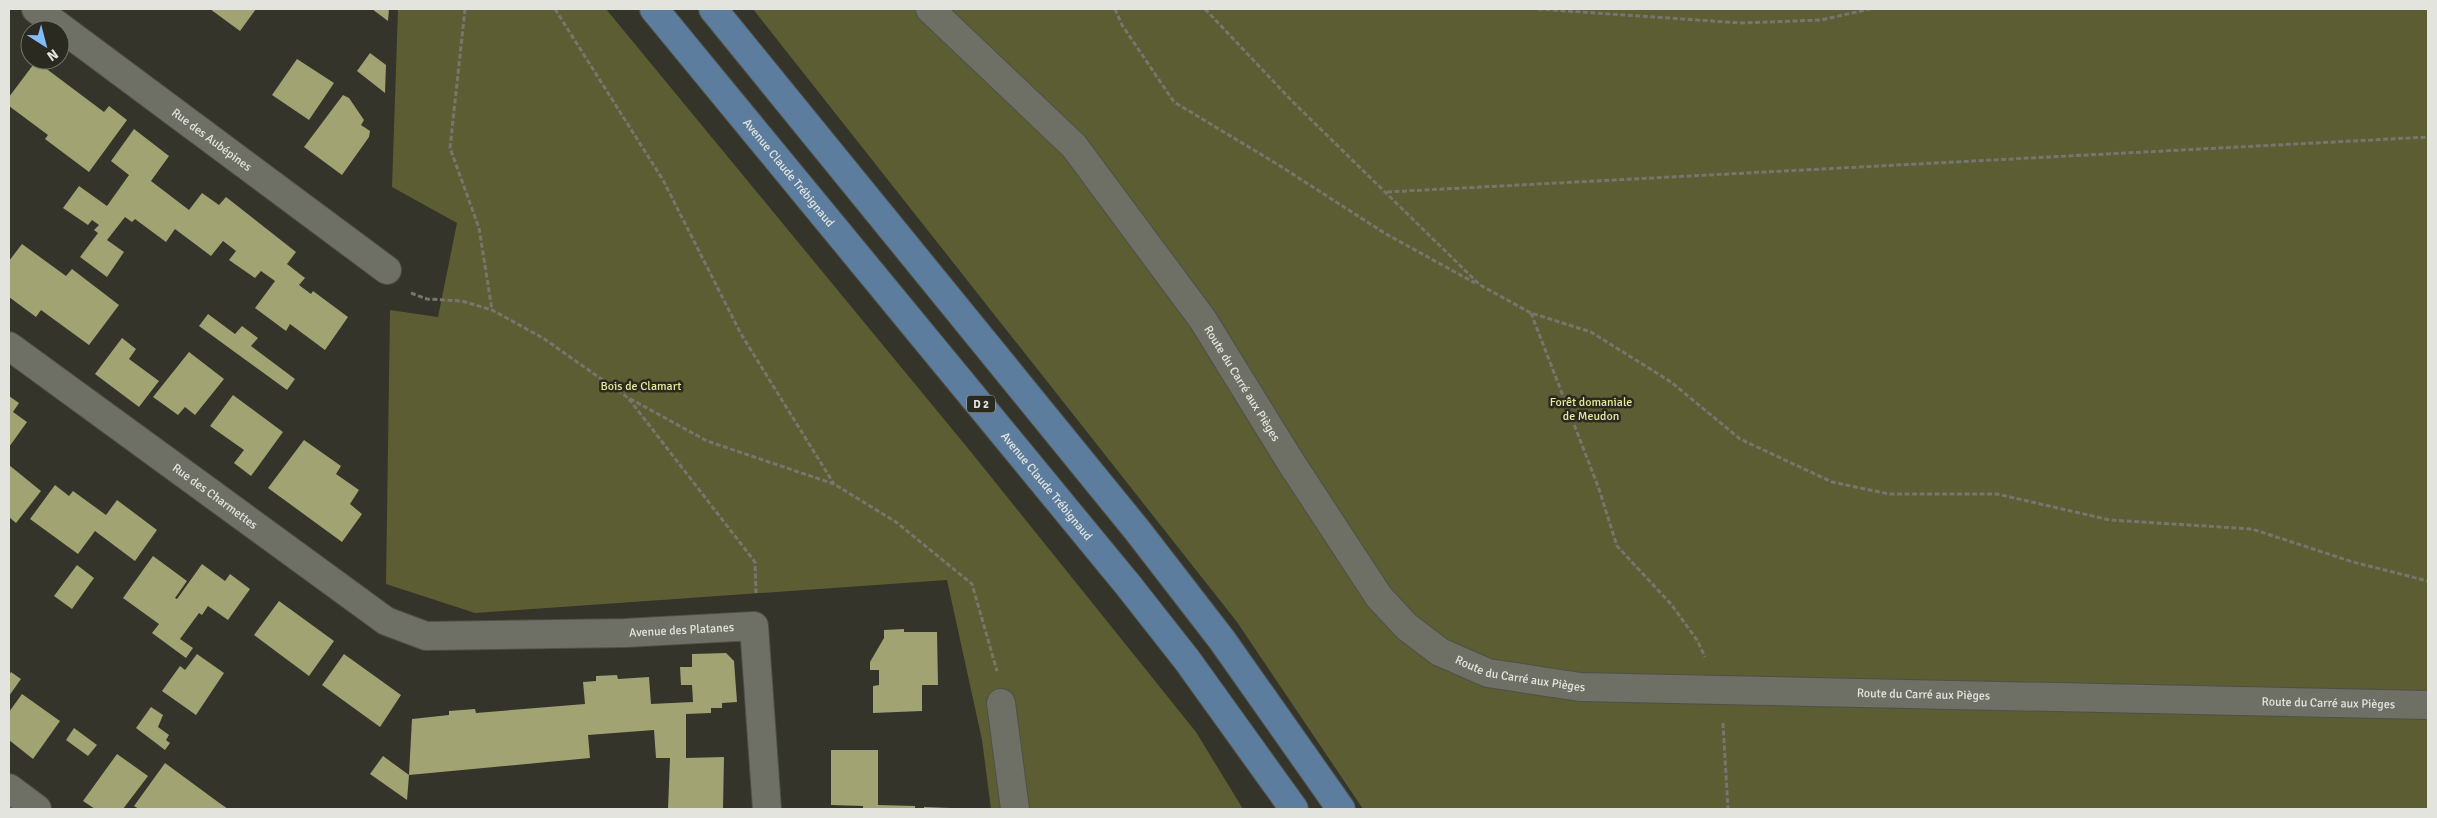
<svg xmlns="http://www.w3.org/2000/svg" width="2437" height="818" viewBox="0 0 2437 818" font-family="Signika,sans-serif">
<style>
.green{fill:#5c5d32}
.building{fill:#a1a373}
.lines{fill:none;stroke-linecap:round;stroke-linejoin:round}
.street-casing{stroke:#4f5048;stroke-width:30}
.primary-casing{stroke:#4f5048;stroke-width:30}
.path{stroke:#75766d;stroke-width:3;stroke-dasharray:5 2.5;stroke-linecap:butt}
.street{stroke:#6f7065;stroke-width:28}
.primary{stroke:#5c7d9d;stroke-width:28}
.labels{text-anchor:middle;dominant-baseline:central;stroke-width:5;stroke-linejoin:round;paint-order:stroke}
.shield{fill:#2a2a21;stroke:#acaca5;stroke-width:1}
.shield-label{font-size:11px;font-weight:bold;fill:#e3e4de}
.street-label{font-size:12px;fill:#e3e4de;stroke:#2a2a21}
.park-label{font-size:12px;fill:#e5e89d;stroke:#2a2a21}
</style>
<rect width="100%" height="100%" fill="#34342a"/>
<!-- green -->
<g class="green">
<polygon points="398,9 606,9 971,452 1196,732 1243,809 991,809 982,740 947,580 475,613 386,584 390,310 438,317 457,223 392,187"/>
<polygon points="753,9 2428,9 2428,809 1363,809 1237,622"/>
</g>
<!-- building -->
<g class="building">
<polygon points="210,9 256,9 240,31"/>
<polygon points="372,9 389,9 388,21"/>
<polygon points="370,53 386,65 385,93 357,71"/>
<polygon points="297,59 334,83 309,120 272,95"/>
<polygon points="36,61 104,112 109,106 127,120 89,172 45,139 48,135 9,106 9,97"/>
<polygon points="343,95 349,98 364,120 361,125 370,131 369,137 342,175 304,147"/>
<polygon points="134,129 169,156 151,181 189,210 202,193 219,205 226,197 296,252 287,264 305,278 299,285 311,294 313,291 348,317 325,350 290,324 286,331 255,308 275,281 261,271 255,278 229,260 236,251 223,241 211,256 175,229 166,242 135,219 132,222 125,217 107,240 124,252 107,277 80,257 98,233 94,230 99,225 92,220 88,225 63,208 79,186 107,206 129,175 111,161"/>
<polygon points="22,244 66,276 72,269 119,305 89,345 41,310 36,317 9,297 9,261"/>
<polygon points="208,314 235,334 242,326 258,338 251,346 295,379 287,390 199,326"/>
<polygon points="122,338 136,349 129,359 159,381 139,407 95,374"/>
<polygon points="189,352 224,379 195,415 185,407 178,415 153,397"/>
<polygon points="233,395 283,432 251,476 234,463 244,450 210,426"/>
<polygon points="9,396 19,403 13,412 27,422 9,447"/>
<polygon points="304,440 341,466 336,474 359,490 350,504 362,514 342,542 268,488"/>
<polygon points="9,465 41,491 16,523 9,517"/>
<polygon points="55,485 69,496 73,491 106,515 117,500 157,530 135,561 95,531 78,554 30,519"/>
<polygon points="153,556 187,581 175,598 177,599 202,564 225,581 230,574 250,589 228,620 208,606 202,615 199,613 180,639 193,648 186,658 152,633 159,624 123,598"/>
<polygon points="77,565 94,578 72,609 54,596"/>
<polygon points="279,601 334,641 309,676 254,635"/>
<polygon points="904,629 904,632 937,632 938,685 922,685 922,711 873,713 873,686 879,685 879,670 870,670 870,662 884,638 884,630"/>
<polygon points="726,653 734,661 737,702 722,703 722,708 711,708 711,713 686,714 686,758 724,757 723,809 668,809 670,758 656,758 654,730 588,735 590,758 409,775 412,719 449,715 449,711 475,709 476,713 585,704 583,682 596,681 596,676 617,675 618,679 649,677 651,704 693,702 692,685 681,685 680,667 692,667 692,654"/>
<polygon points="197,654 224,673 196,715 162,691 180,666 185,670"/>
<polygon points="344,654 401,695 380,727 322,685"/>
<polygon points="11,672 21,679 9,696 9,675"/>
<polygon points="22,694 60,721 33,759 9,740 9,712"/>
<polygon points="151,707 163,715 158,727 169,735 166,740 170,743 165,750 136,728"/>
<polygon points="74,728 97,745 88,756 66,740"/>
<polygon points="831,750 878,750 878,805 915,806 915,809 863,809 863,806 831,805"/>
<polygon points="117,754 148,776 123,809 95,809 83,801"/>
<polygon points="383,756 409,775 407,800 370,774"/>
<polygon points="165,763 218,802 228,809 139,809 134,806"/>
<polygon points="924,807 950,808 950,809 924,809"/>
</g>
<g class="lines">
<defs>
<g id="street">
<path id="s1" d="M36,9L387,270"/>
<path id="s2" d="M930,9L1074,146L1203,320L1290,461L1379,597L1407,627L1440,652L1488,673L1580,687L2428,705"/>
<path id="s3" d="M9,346L386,621L426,636L625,633L754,626L767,809"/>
<polyline points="1001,703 1015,809"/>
<polyline points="9,788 37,809"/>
</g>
<g id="primary">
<path id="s4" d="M654,9L1128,585L1187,660L1294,809"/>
<polyline points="713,9 1137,530 1222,640 1341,809"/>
</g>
</defs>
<!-- street casing -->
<use href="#street" class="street-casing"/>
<!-- primary casing -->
<use href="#primary" class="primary-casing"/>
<!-- path -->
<g class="path">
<polyline points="465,9 450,148 479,228 492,310"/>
<polyline points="555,9 663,180 741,334 834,484"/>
<polyline points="1115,9 1122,25 1174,102 1277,164 1386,234 1475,283"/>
<polyline points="1205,9 1292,101 1480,285 1531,313 1591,332 1671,382 1740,439 1832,482 1889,494 1997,494 2110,520 2252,529 2353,562 2428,581"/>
<polyline points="1538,9 1741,23 1821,20 1870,9"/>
<polyline points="1387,192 2428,137"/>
<polyline points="411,293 427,299 462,301 492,310 543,338 627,397 707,441 834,484 896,522 972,584 997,671"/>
<polyline points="1531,313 1599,489 1617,546 1671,604 1697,640 1705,657"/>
<polyline points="629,399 755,562 756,593"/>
<polyline points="1723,723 1728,809"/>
</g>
<!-- street -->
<use href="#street" class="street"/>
<!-- primary -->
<use href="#primary" class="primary"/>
</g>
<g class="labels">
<!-- shield labels -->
<rect class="shield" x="967" y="395.5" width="28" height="17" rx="4"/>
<g class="shield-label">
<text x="981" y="404">D 2</text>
</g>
<!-- street labels -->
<g class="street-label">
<text stroke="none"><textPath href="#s1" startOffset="219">Rue des Aubépines</textPath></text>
<text stroke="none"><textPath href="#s4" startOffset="212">Avenue Claude Trébignaud</textPath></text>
<text stroke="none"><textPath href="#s2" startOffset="490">Route du Carré aux Pièges</textPath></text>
<text stroke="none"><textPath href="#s4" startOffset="618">Avenue Claude Trébignaud</textPath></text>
<text stroke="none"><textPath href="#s3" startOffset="255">Rue des Charmettes</textPath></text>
<text stroke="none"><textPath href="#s3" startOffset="765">Avenue des Platanes</textPath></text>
<text stroke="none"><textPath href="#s2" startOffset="910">Route du Carré aux Pièges</textPath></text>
<text stroke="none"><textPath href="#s2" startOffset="1315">Route du Carré aux Pièges</textPath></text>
<text stroke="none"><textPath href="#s2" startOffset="1720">Route du Carré aux Pièges</textPath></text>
</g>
<!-- park labels -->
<g class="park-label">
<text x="641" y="386">Bois de Clamart</text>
<text x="1591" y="402">Forêt domaniale<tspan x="1591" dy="14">de Meudon</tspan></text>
</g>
</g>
<!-- border -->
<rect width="2437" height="818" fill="none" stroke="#e3e4de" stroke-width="20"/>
<!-- north arrow -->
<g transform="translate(45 45) rotate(144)"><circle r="24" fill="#2a2a21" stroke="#74746d"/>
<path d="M0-4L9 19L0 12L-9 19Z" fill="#86bbfb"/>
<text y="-8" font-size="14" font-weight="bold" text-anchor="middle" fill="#e3e4de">N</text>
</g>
</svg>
